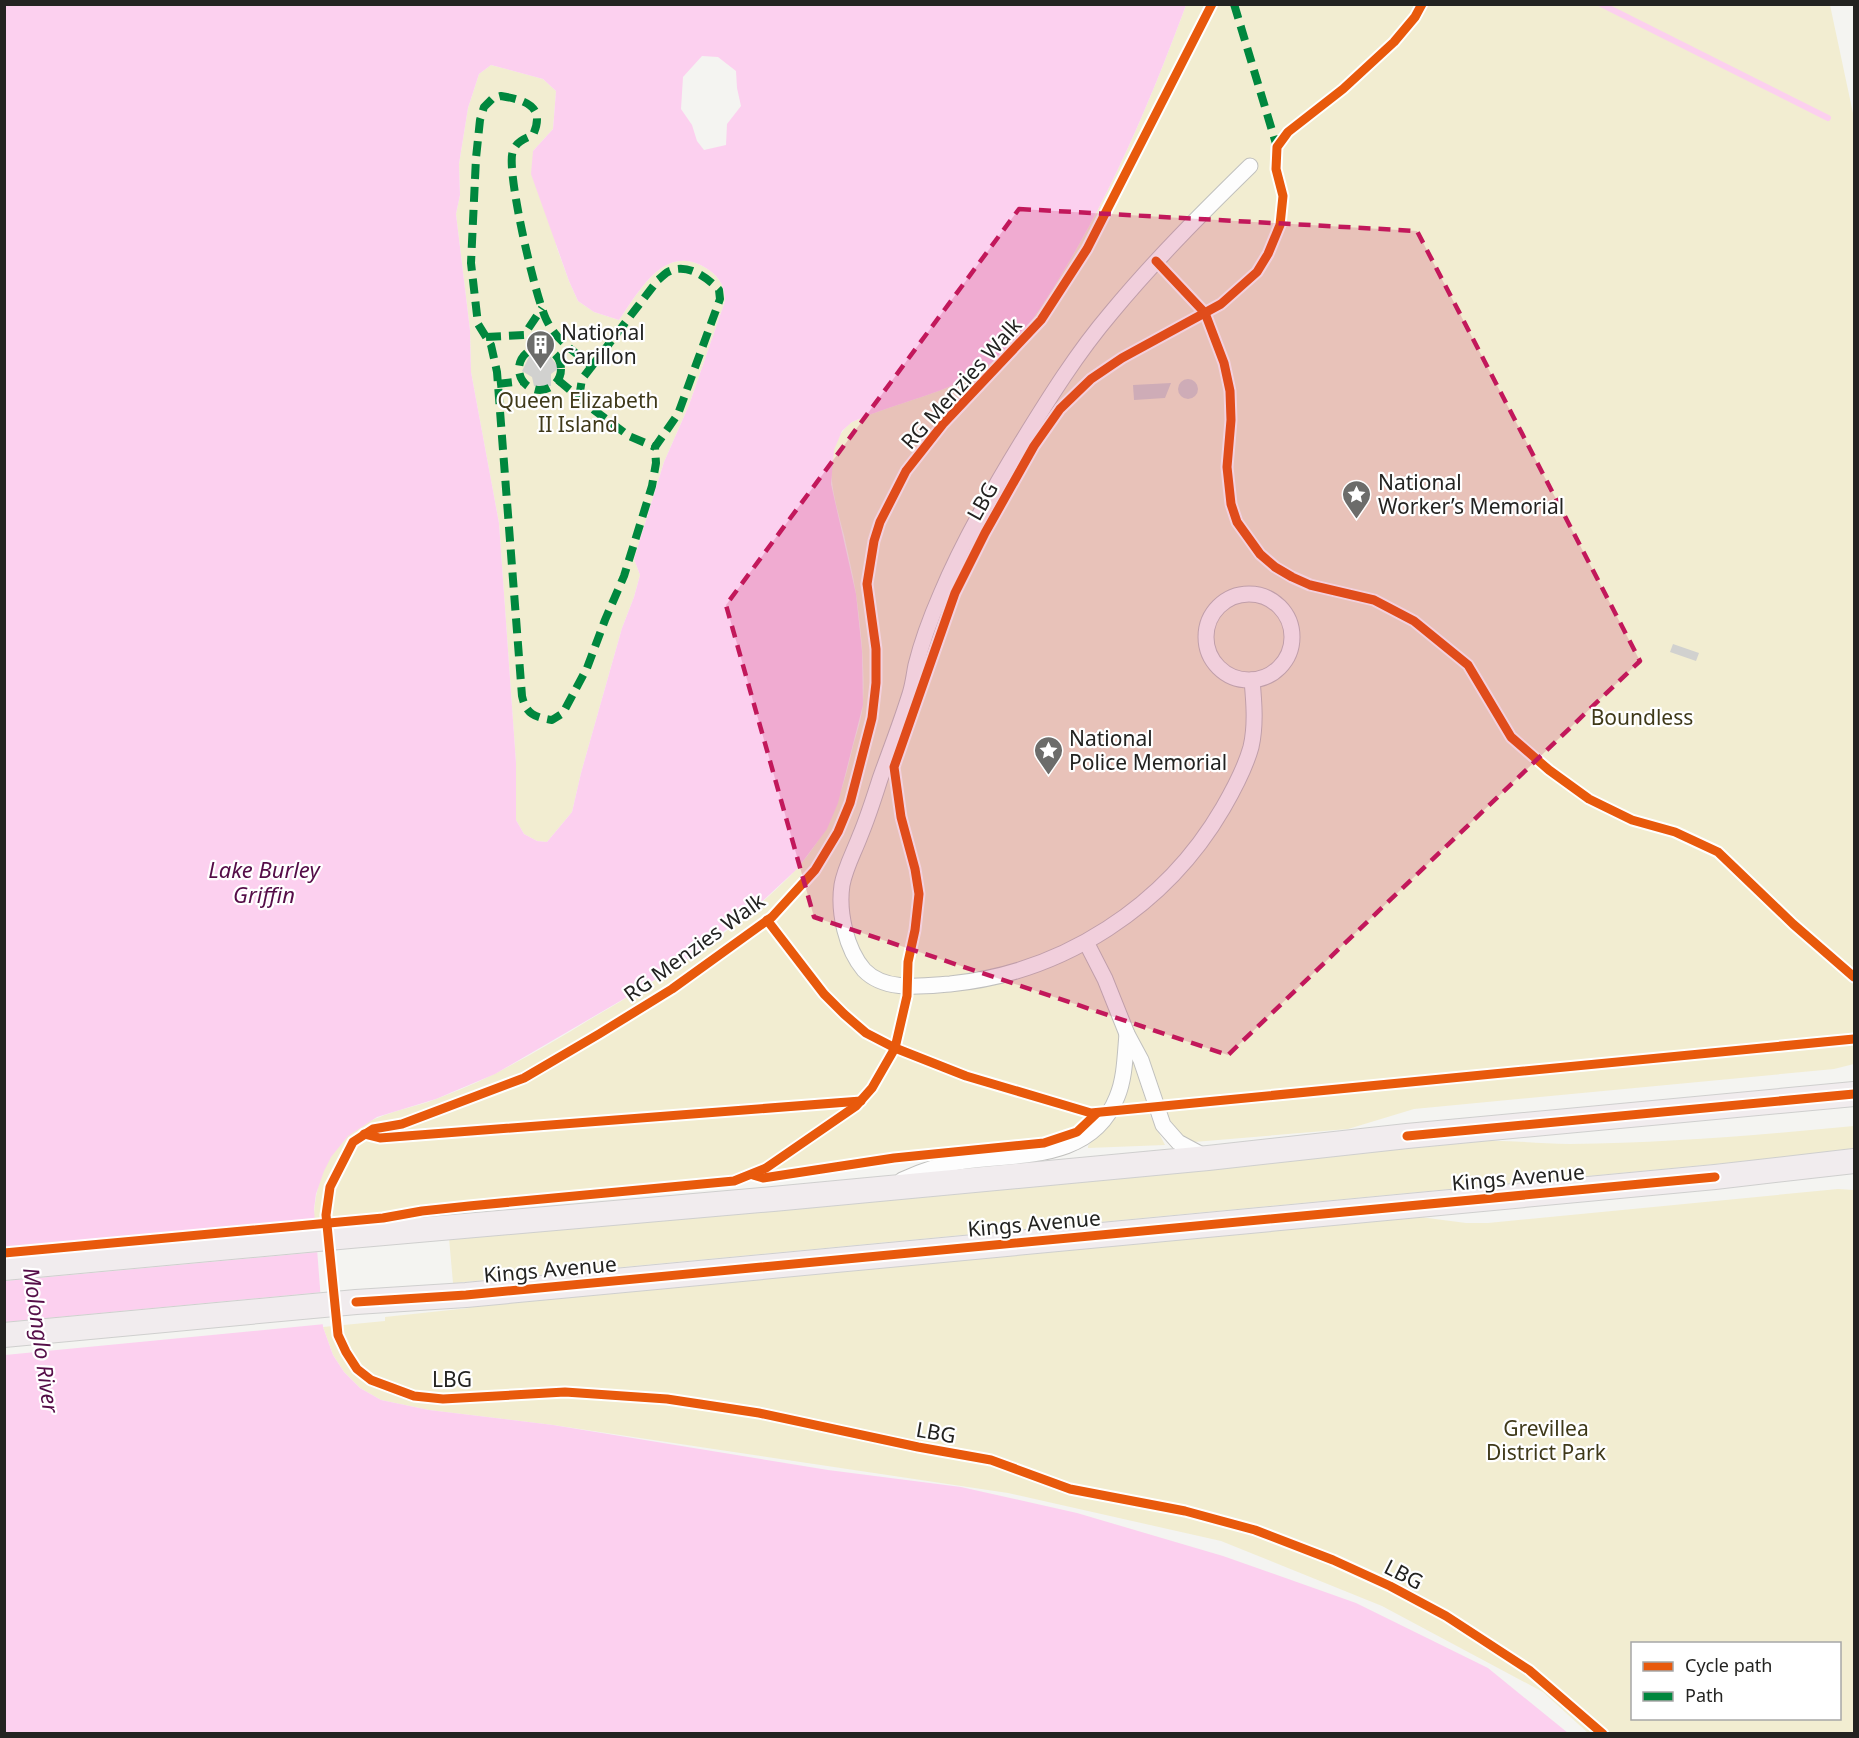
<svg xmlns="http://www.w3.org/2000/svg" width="1859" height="1738" viewBox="0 0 1859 1738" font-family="'Noto Sans',sans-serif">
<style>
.green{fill:#f2edd1;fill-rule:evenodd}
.water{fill:#fcd0ef;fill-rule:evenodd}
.pier{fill:#f4f4f1}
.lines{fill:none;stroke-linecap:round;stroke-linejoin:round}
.stream{stroke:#fcd0ef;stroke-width:6}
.building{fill:#d1d1cf}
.minor-casing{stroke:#c0c0be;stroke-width:17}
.primary-casing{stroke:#cfcfce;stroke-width:26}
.minor{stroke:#fdfdfd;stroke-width:15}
.primary{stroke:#f1ecee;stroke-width:24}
.quiet{stroke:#00873e;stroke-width:8;stroke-dasharray:15 8;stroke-linecap:butt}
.cycleway-casing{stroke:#fff;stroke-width:13}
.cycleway{stroke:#e8590c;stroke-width:9}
.marked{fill:#c2185b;fill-opacity:0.2;stroke:#c2185b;stroke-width:4.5;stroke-dasharray:12 8;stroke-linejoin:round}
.labels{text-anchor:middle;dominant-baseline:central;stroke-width:4.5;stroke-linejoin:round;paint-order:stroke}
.poi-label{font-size:21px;fill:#232321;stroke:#fff;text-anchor:start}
.street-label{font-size:21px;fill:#232321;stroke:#fff}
.park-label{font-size:21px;fill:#3f3919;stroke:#fff}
.water-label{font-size:22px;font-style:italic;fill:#550d48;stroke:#fff}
</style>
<rect width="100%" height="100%" fill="#f4f4f1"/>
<!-- green -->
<g class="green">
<path d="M1186,5H1830L1854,118V1035L1097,1108C1081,1127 1064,1137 1040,1142L882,1157L765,1176L759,1166L742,1173L720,1178L436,1205L395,1210C387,1217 330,1218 314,1220C314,1188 326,1152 352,1132C375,1115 402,1110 428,1102C450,1094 472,1085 494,1074C526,1058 558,1039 589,1020C659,979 731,935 789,877C828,837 841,799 853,746C857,732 862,718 863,703C865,668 861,629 856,594C853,574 848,554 844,535C835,500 817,449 852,422C896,402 945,395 986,367C1019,344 1042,307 1063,272C1114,188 1152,97 1186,5Z"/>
<path d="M491,65L543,79L556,91L553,129L533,151L557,248L569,281L578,301L594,312L619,320C640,290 666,240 709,270C720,278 725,287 725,301L689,405L664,462L634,559L640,575L634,597L622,628L581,773L572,812L547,842L537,841L524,834L516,820V763L499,523L471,372L470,330L456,214L460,195L459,164L468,108L479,74Z"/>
<polygon points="1854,1044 1854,1064 1834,1069 1414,1109 1348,1129 1194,1142 1182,1139 1161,1110"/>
<polygon points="1148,1111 1165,1145 1088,1148 1088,1146 1114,1115"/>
<path d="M1854,1126V1151L453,1283L449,1238L1483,1141C1512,1140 1541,1144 1570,1144C1665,1143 1760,1135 1854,1126Z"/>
<path d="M1838,1189L1854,1190V1733H1588L1543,1692L1382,1606L1221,1541L1008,1493L553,1425L429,1410L381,1400L360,1388L344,1372L333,1355L323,1327L385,1321V1317L469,1308V1306L1420,1217L1466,1223H1488ZM1632,1644H1840V1718H1632Z"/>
</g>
<!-- water -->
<path class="water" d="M5,5H1186C1152,97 1114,188 1063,272C1042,307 1019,344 986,367C945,395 896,402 852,422L842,431L834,450L831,484L856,594L862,651L863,705L838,803L827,829L797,869L757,906L690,957L634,993L495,1074L436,1099L377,1117L348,1136L331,1157L324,1171L316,1194L314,1209L323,1327L333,1355L344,1372L360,1388L381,1400L429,1410L553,1425L828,1470L961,1487L1077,1513L1223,1556L1356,1603L1488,1668L1568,1733L5,1734ZM702,56L718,57L736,71L737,88L741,106L727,124L726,145L704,150L697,141L692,125L681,109L683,77ZM491,65L543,79L556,91L553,129L533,151L531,174L569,281L578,301L594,312L619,320C640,290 666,240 709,270C720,278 725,287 725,301L689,405L664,462L634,559L640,575L634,597L622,628L581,773L572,812L547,842L537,841L524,834L516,820V763L499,523L471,372L470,330L456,214L460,195L459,164L468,108L479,74Z"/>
<!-- pier -->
<g class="pier">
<polygon points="317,1219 319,1252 5,1281 5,1249"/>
<polygon points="323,1292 325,1324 5,1355 5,1322"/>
</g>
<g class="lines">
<!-- stream -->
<polyline class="stream" points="1601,4 1828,118"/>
</g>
<!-- building -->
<g class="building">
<polygon points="547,352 559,368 551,374 551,386 534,386 532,377 522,371 530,355 539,358"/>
<circle cx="1188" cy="389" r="10"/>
<polygon points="1171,383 1165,398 1134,400 1133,385"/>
<polygon points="1673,644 1699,653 1696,661 1670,652"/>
</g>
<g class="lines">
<defs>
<g id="minor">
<path d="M1250,166C1202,213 1154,261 1111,313C1077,353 1049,398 1022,442C992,491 963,541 941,594C931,617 922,641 916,665C914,675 913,685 910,694C901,723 890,751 880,779C874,798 868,817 860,836C854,852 845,868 842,885C838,912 846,949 864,970C885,992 922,986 950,984C1063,973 1166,906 1223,808C1234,789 1245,769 1251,747C1256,725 1254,702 1252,680"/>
<circle cx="1249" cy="637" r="43"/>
<polyline points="1086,942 1105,979 1127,1034 1141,1060 1163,1125 1178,1142 1204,1156"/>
<path d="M902,1180C920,1172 939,1165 958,1162C1016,1153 1091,1163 1117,1097C1125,1078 1125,1055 1127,1034"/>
</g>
<g id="primary">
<polyline points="4,1268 350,1236 773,1199 1208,1158 1407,1136 1854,1094"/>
<polyline points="4,1335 356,1302 466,1295 1715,1177 1854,1161"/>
</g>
</defs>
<!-- minor casing -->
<use href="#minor" class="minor-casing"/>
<!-- primary casing -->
<use href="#primary" class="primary-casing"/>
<!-- minor -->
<use href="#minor" class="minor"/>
<!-- primary -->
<use href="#primary" class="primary"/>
<!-- quiet -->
<g class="quiet">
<polyline points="1234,4 1277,147"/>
<path d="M501,96C525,100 546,106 533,135C524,139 517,141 513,151C505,168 536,301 547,321C557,341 575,352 592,366L658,280C662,277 666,272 670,271C688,263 708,278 719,290L720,299L678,414L655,447L656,463L652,486L624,576L605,620L587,668L563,713L552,720C534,717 526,714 522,696L497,372L491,345L478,324L471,263L476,158L480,120L484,107L493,98Z"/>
<polyline points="486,337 524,335 542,308"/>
<circle cx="540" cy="369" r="21"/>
<polyline points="558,380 594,410 629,436 655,447"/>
<polyline points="497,384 523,381"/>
<polyline points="579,398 582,379 592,366"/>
</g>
<defs>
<g id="cycleway">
<polyline points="1212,4 1087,249 1041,320 943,424 906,471 880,522 874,541 867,584 876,649 876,683 872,718 850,803 838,832 815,870 772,917 672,989 599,1034 524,1078 402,1124 373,1129 353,1142 330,1187 326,1215 338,1335 346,1352 357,1369 371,1380 414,1396 443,1399 565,1392 667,1399 759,1413 918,1447 991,1460 1070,1489 1185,1511 1255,1530 1333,1560 1390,1586 1446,1616 1529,1670 1603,1734"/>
<polyline points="1156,261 1205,313 1224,363 1230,391 1231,420 1227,467 1231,504 1237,522 1260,554 1275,567 1292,577 1310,585 1374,600 1414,621 1468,665 1511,737 1549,770 1589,799 1632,820 1675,832 1718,852 1793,924 1854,977"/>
<polyline points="767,920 824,994 844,1014 866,1033 895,1048 966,1076 1091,1113 1854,1039"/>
<polyline points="364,1134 380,1138 861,1101"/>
<polyline points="1407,1136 1854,1094"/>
<polyline points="753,1175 763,1178 894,1158 1044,1143 1077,1132 1097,1113"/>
<polyline points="4,1253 383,1218 422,1211 469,1206 734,1181 766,1168 856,1106 872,1088 895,1048 907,996 908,962 915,930 919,894 915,869 901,817 894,767 955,593 985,533 1034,446 1060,409 1091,379 1122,358 1221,304 1257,272 1268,254 1280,225 1283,196 1276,169 1277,147 1288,132 1343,89 1394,42 1415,17 1422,4"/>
<polyline points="356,1302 466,1295 1715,1177"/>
</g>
</defs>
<!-- cycleway casing -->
<use href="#cycleway" class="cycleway-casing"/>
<!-- cycleway -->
<use href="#cycleway" class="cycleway"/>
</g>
<!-- marked area -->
<path class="marked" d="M1019,209L1417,231L1640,661L1228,1055L814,917L726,605Z"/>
<!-- icons -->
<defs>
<symbol id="building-pin" viewBox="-11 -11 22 30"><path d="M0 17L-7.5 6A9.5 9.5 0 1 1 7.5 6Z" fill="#6c6c6a" stroke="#fff"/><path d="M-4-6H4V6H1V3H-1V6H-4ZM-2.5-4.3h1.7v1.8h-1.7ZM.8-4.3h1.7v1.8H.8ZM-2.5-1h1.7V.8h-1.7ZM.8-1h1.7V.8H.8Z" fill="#fff"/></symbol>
<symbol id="sight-pin" viewBox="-11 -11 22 30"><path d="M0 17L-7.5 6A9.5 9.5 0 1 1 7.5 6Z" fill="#6c6c6a" stroke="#fff"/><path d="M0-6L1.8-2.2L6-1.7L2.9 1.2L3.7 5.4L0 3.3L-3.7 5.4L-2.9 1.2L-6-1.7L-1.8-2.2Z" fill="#fff"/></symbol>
</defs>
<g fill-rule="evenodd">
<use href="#building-pin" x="524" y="328" width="33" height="45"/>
<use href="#sight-pin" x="1340" y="478" width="33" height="45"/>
<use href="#sight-pin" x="1032" y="734" width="33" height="45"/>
</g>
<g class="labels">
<!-- poi labels -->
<g class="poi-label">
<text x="561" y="332">National<tspan x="561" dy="24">Carillon</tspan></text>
<text x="1378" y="482">National<tspan x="1378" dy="24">Worker’s Memorial</tspan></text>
<text x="1069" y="738">National<tspan x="1069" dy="24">Police Memorial</tspan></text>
</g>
<!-- street labels -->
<g class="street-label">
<text transform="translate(961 383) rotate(-48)">RG Menzies Walk</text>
<text transform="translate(982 501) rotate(-61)">LBG</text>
<text transform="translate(694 947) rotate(-36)">RG Menzies Walk</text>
<text transform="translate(1518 1177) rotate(-5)">Kings Avenue</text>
<text transform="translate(1034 1223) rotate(-5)">Kings Avenue</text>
<text transform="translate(550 1269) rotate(-5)">Kings Avenue</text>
<text x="452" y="1379">LBG</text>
<text transform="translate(936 1432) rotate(10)">LBG</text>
<text transform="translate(1404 1574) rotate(27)">LBG</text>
</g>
<!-- park labels -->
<g class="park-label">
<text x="578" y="400">Queen Elizabeth<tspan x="578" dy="24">II Island</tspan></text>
<text x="1642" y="717">Boundless</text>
<text x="1546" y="1428">Grevillea<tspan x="1546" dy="24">District Park</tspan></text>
</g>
<!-- water labels -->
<g class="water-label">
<text x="264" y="869">Lake Burley<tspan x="264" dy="25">Griffin</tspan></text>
<text transform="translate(42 1340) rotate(82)">Molonglo River</text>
</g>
</g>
<!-- border -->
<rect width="1859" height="1738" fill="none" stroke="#232321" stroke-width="12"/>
<!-- legend -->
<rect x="1631" y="1642" width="210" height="78" fill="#ffffff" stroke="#a7a7a6" stroke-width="1.5"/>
<rect x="1643" y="1662" width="30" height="9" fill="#e8590c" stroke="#a7a7a6" stroke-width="1.5"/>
<text x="1685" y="1672" font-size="18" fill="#232321">Cycle path</text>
<rect x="1643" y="1692" width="30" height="9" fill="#00873e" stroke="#a7a7a6" stroke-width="1.5"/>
<text x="1685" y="1702" font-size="18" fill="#232321">Path</text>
</svg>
